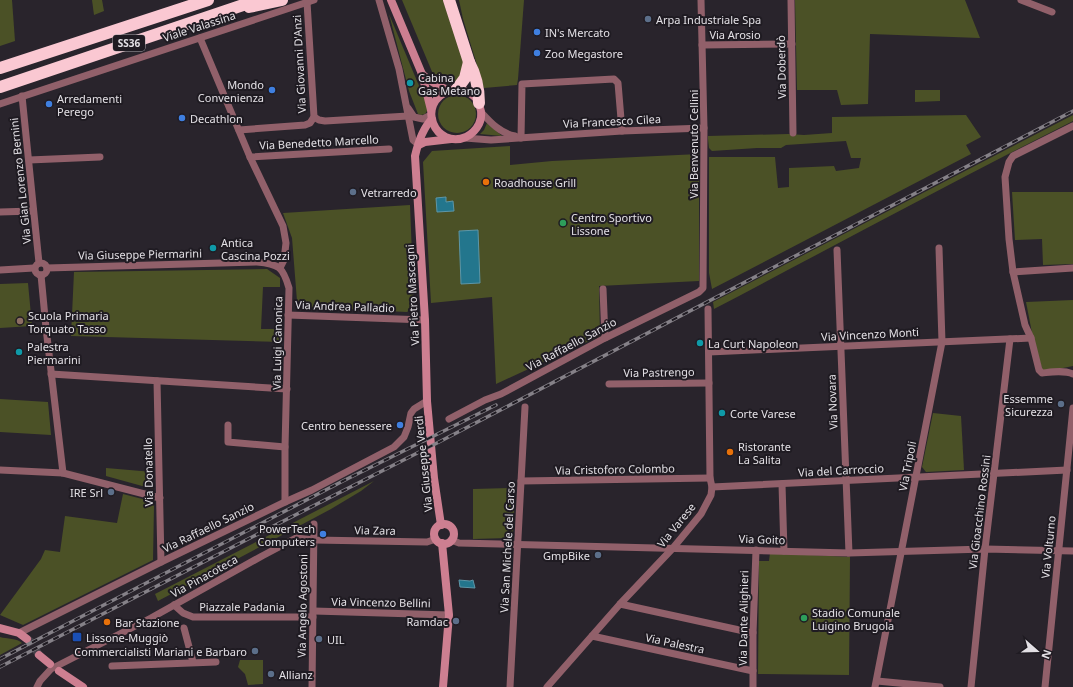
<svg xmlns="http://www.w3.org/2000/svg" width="1073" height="687" viewBox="0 0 1073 687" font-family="'Noto Sans',sans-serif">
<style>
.green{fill:#4b5126}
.water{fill:#23768d;stroke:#5d96a7}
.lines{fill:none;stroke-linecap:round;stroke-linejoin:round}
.secondary-tunnel{stroke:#454048;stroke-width:8;stroke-dasharray:8 4;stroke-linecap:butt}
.street{stroke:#91606a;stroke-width:7}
.secondary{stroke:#cd7f91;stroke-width:8}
.highway{stroke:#fac8d2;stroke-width:12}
.rail-casing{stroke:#858188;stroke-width:3.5}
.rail{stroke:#1f1b22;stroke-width:2;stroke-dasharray:6;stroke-linecap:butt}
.service-dot{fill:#5c6f8a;stroke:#1f1b22;stroke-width:1.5}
.shop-dot{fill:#3f7fe0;stroke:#1f1b22;stroke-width:1.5}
.culture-dot{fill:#0f9aa8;stroke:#1f1b22;stroke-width:1.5}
.food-dot{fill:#e8710a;stroke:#1f1b22;stroke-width:1.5}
.leisure-dot{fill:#2e9e5b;stroke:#1f1b22;stroke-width:1.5}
.education-dot{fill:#8d6e63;stroke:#1f1b22;stroke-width:1.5}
.transit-dot{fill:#1a4fb4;stroke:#1f1b22;stroke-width:1.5}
.labels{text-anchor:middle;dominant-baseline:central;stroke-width:4;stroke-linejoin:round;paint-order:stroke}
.shield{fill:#1f1b22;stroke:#a8a5aa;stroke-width:1}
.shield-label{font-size:10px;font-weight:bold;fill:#e3e0e5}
.poi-label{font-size:11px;fill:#e3e0e5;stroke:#1f1b22;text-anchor:start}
.street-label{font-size:11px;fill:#e3e0e5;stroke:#1f1b22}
</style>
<rect width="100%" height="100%" fill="#29242c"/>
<!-- green -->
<g class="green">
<polygon points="0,0 12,0 15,41 0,46"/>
<polygon points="92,0 102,0 104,11 94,15"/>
<path d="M402,0H443L465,66L458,80C446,85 441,83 433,74Z"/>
<polygon points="459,0 524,0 518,79 517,85 484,88 463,19"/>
<polygon points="795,0 965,0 980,38 870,34 868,104 841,105 837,90 797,90"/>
<polygon points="389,14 427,105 427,111 425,114 421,115 418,114 409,91"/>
<polygon points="915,90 940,90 940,101 915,102"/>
<circle cx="457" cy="114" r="19"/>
<polygon points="966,115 981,137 966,145 971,154 712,289 709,273 709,157 775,157 778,188 789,187 789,168 834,166 836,171 859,168 861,158 851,158 846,141 786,145 781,148 757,148 712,151 709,148 708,139 708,136 788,134 804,135 832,133 832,117"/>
<path d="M1073,115V121C952,182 834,246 714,309L713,302Z"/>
<polygon points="487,123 502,136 480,134 484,130"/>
<polygon points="510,146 510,165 552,161 699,154 699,281 599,286 600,336 496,384 492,297 431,303 423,162 432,151"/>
<polygon points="1012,192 1073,192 1073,264 1043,265 1042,239 1015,240"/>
<polygon points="410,205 414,306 407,312 302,307 297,301 292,238 283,213"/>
<polygon points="267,269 280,278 280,287 263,287 261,329 281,329 282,342 71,336 74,272"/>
<polygon points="28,283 32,326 0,328 0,284"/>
<polygon points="1073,300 1073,366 1043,372 1033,338 1026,302"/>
<polygon points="0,399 48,402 51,435 0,432"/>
<polygon points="933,413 961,416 964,470 926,472 922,467"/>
<polygon points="106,468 153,472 153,489 106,476"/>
<polygon points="374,481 361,491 331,509 158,601 155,594"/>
<polygon points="515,488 513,533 512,536 509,538 473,539 473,489"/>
<polygon points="123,494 150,501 154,506 153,560 23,625 0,615 41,559 45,550 60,552 65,516 117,523"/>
<polygon points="770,553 850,557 849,675 758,674 759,561 769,561"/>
<path d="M0,637C7,639 17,638 22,643L0,655Z"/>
<polygon points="240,660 263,660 263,684 248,685 245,674 238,667"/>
</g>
<!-- water -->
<g class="water">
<polygon points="446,197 446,202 453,201 454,211 437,212 436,198"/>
<polygon points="478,230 480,283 461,284 459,231"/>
<polygon points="459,580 470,581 473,580 475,588 460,587"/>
</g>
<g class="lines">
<!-- secondary-tunnel -->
<polyline class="secondary-tunnel" points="27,639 31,642 39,655"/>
<!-- street -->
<g class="street">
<polyline points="379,0 399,69 413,140 419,145"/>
<polyline points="791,0 793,133"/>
<polyline points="1021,0 1052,12"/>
<polyline points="200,38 250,157 283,226 286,243 284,260 280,268"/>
<polyline points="702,45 792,44"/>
<polyline points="22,96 39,263"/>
<polyline points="0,104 314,0"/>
<polyline points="408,108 414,117 423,119 431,115"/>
<path d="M481,112C491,123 500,133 515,136"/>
<polyline points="314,117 319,120 325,121 408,116"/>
<path d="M1073,126L1013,156L1009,162L1005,177L1009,239L1013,272L1025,325L1031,338L1039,370L1042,373C1052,372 1064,370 1073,374"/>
<polyline points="239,130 305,125 310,123 314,117 307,2"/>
<polyline points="465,138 491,140 622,131 704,128"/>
<polyline points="521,138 522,84 614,79 618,83 622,131"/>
<polyline points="250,157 389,149"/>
<polyline points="29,160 100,157"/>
<polyline points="0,212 33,211"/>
<polyline points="837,250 849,553"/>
<circle cx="41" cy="269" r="6"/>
<path d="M47,268L257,262C279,264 283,267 289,288L285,447V502"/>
<polyline points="0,270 34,268"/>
<polyline points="1013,272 1073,268"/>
<polyline points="41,275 46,328 63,473"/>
<polyline points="603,289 605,338"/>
<polyline points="288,315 425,320"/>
<polyline points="709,352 1031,338"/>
<polyline points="51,374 287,389"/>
<polyline points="157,381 161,562"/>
<polyline points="609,384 709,383"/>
<polyline points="449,419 485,400 501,394 605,338 699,292 703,288 704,128 701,0"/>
<polyline points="228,425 228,442 285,447"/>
<polyline points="0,470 63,473 160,498"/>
<polyline points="521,481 710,478"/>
<polyline points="782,484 784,551"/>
<polyline points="712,487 1067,470"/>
<polyline points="451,540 459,543 849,553 985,549 1073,551"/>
<polyline points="620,604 753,633"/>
<polyline points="174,605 183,613 193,617 313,617"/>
<polyline points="314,611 449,615"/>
<polyline points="184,628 193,662"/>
<polyline points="19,633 161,562 285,502 312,490 394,447 404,437 408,427 411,413 414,409 427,401"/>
<polyline points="592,636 753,671"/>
<polyline points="112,666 216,662"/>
<polyline points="877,681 940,687"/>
<polyline points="37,687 40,681 51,669 151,618 262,556 296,538 314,540 427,542 436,539"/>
<polyline points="312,687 314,524"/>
<polyline points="510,687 525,407"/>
<polyline points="547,687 620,604 673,548 701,514 711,495 712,487 710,478 708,309"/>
<polyline points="753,687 753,633 756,550"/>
<polyline points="875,687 942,342 939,248"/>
<polyline points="971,687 985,549 1010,339"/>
<polyline points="1045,687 1073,408"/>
</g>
<!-- secondary -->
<g class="secondary">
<polyline points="391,0 422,74 431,110"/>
<path d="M422,74C428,80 442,89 451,90C453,90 455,89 457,89C464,89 471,93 476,98C481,106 483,116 479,124C476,130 472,134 466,137C436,150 414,104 450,90"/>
<path d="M432,119C423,128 418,143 415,156L425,320L427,401L434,478L441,525"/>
<polyline points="419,145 425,142 451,139"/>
<circle cx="444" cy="534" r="10"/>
<polyline points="442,543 449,615 443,687"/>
<polyline points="0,628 19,633 27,639"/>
<polyline points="39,655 50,664"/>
<polyline points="59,671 83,687"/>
</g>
<!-- highway -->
<g class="highway">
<path d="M449,0L469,62C476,75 479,88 479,103"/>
<polyline points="249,7 282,0"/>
<polyline points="0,68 208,0"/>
<polyline points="0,87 258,0"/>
<polyline points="457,89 465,78 469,62"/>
</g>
<defs>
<g id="rail">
<polyline points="0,659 98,608 343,481 496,405"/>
<polyline points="0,667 252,537 439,442 1073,111"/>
</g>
</defs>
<!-- rail casing -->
<use href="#rail" class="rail-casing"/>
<!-- rail -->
<use href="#rail" class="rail"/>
</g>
<!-- markers -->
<g class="service-dot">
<circle cx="648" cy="19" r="4"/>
<circle cx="353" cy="192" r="4"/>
<circle cx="1061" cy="404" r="4"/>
<circle cx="111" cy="492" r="4"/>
<circle cx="598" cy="555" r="4"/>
<circle cx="456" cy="621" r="4"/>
<circle cx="319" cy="639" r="4"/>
<circle cx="255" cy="651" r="4"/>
<circle cx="271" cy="674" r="4"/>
</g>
<g class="shop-dot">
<circle cx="537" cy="32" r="4"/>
<circle cx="537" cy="53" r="4"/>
<circle cx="272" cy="90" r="4"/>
<circle cx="49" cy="104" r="4"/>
<circle cx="182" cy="118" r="4"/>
<circle cx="400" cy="425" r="4"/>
<circle cx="323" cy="534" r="4"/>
</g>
<g class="culture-dot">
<circle cx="410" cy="83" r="4"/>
<circle cx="213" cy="248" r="4"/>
<circle cx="700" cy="343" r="4"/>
<circle cx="19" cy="352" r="4"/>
<circle cx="722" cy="413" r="4"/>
</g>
<g class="food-dot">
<circle cx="486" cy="182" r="4"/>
<circle cx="730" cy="452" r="4"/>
<circle cx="107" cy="622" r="4"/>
</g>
<g class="leisure-dot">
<circle cx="563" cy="223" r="4"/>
<circle cx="804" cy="618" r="4"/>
</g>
<circle class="education-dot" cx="20" cy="321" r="4"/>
<rect class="transit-dot" x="72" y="632" width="10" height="10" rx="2"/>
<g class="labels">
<!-- shield labels -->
<rect class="shield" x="113" y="35" width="32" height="16" rx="3"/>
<g class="shield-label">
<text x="129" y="43">SS36</text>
</g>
<!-- poi labels -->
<g class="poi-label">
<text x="656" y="19">Arpa Industriale Spa</text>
<text x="545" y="32">IN's Mercato</text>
<text x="545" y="53">Zoo Megastore</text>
<text x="418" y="77">Cabina<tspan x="418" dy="13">Gas Metano</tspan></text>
<text x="264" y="84" text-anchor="end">Mondo<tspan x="264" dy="13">Convenienza</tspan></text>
<text x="57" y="98">Arredamenti<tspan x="57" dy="13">Perego</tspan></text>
<text x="190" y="118">Decathlon</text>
<text x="494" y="182">Roadhouse Grill</text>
<text x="361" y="192">Vetrarredo</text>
<text x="571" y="217">Centro Sportivo<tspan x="571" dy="13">Lissone</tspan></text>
<text x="221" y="242">Antica<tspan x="221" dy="13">Cascina Pozzi</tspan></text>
<text x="28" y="315">Scuola Primaria<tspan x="28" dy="13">Torquato Tasso</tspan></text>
<text x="708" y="343">La Curt Napoleon</text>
<text x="27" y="346">Palestra<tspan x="27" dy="13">Piermarini</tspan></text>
<text x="1053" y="398" text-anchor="end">Essemme<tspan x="1053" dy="13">Sicurezza</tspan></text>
<text x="730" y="413">Corte Varese</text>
<text x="392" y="425" text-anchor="end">Centro benessere</text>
<text x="738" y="446">Ristorante<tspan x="738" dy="13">La Salita</tspan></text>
<text x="103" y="492" text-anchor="end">IRE Srl</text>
<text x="315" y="528" text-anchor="end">PowerTech<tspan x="315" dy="13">Computers</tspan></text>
<text x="590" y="555" text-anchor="end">GmpBike</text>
<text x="812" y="612">Stadio Comunale<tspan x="812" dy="13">Luigino Brugola</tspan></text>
<text x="448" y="621" text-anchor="end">Ramdac</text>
<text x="115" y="622">Bar Stazione</text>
<text x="86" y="637">Lissone-Muggiò</text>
<text x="327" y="639">UIL</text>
<text x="247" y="651" text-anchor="end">Commercialisti Mariani e Barbaro</text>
<text x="279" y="674">Allianz</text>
</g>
<!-- street labels -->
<g class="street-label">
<text transform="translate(199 26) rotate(-18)">Viale Valassina</text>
<text x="735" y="34">Via Arosio</text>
<text transform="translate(299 64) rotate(-93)">Via Giovanni D'Anzi</text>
<text transform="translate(781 67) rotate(-91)">Via Doberdò</text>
<text transform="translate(612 121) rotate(-3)">Via Francesco Cilea</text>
<text transform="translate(319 142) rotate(-3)">Via Benedetto Marcello</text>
<text transform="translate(693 144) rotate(-90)">Via Benvenuto Cellini</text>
<text transform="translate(20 181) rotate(-96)">Via Gian Lorenzo Bernini</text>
<text transform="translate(140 254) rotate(-1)">Via Giuseppe Piermarini</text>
<text transform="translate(412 295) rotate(-93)">Via Pietro Mascagni</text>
<text transform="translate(345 306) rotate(2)">Via Andrea Palladio</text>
<text transform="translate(870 334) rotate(-3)">Via Vincenzo Monti</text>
<text transform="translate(277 343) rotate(-89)">Via Luigi Canonica</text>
<text transform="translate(571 344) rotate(-28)">Via Raffaello Sanzio</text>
<text transform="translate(659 372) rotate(-1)">Via Pastrengo</text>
<text transform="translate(832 402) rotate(-92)">Via Novara</text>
<text transform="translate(423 464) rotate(-96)">Via Giuseppe Verdi</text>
<text transform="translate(907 466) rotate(-79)">Via Tripoli</text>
<text transform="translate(615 469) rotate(-1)">Via Cristoforo Colombo</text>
<text transform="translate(841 470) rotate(-3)">Via del Carroccio</text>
<text transform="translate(148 472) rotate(-91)">Via Donatello</text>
<text transform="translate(979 512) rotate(-83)">Via Gioacchino Rossini</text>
<text transform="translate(676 525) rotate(-51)">Via Varese</text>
<text transform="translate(208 527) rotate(-26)">Via Raffaello Sanzio</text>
<text transform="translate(375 530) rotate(1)">Via Zara</text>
<text transform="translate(762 539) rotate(2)">Via Goito</text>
<text transform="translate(507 547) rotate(-87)">Via San Michele del Carso</text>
<text transform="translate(1048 547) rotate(-84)">Via Volturno</text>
<text transform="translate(204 576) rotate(-29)">Via Pinacoteca</text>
<text transform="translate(381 602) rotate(1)">Via Vincenzo Bellini</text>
<text x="242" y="606">Piazzale Padania</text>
<text transform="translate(302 606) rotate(-89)">Via Angelo Agostoni</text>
<text transform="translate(743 618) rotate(-89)">Via Dante Alighieri</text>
<text transform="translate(675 643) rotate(12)">Via Palestra</text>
</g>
</g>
<!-- north arrow -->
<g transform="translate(1037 651) rotate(110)" stroke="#1f1b22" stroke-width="3" paint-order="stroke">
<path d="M0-3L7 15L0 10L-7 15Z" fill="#e3e0e5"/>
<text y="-6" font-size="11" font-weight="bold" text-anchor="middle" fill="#e3e0e5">N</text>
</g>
</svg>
